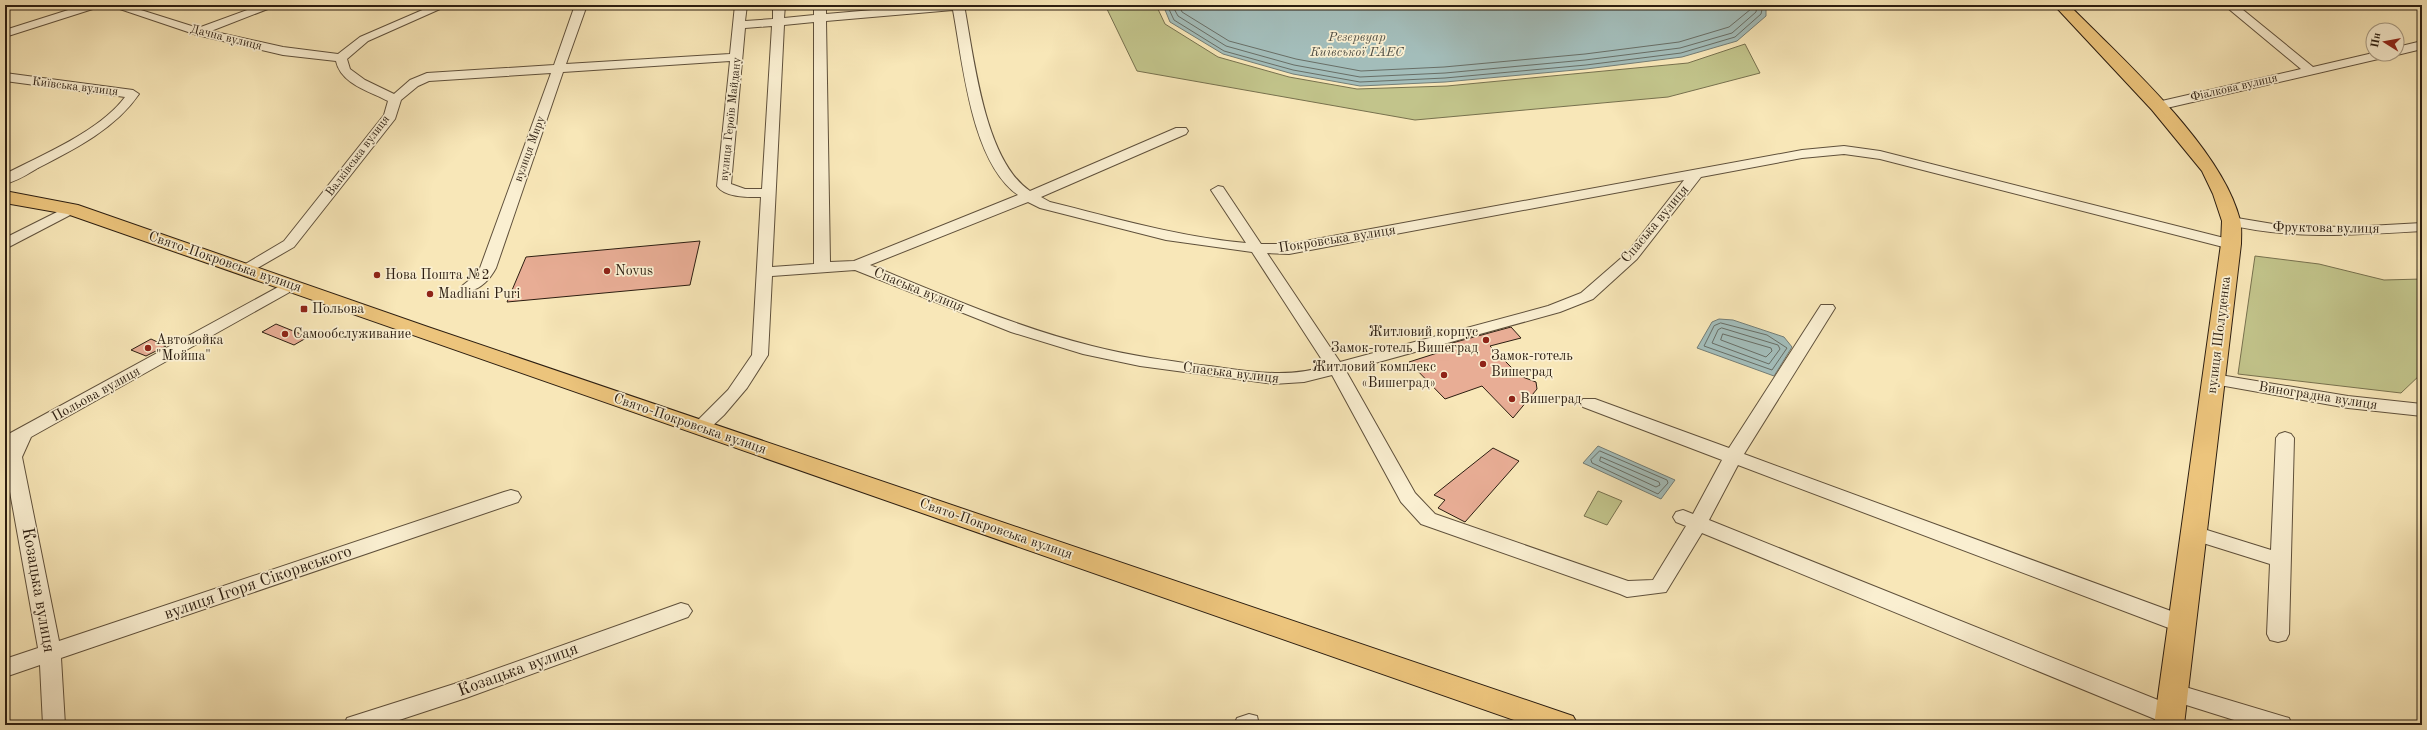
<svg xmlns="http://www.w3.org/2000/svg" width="2427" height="730" viewBox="0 0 2427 730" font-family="'Old Standard TT',serif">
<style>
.green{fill:#c2c48b;stroke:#77714e}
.water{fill:#a3bdba;stroke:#737d76}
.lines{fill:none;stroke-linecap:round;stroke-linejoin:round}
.shore{stroke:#686e66;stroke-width:1}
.building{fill:#e8ad95;stroke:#2c1e11}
.minor-casing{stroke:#5f503b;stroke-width:2}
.major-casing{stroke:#2c1e11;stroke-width:2}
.minor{fill:#faefd1;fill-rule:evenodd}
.major{fill:#ecc47c;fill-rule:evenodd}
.poi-dot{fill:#8f2418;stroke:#faefd1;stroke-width:1.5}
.labels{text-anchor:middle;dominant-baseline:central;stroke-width:3.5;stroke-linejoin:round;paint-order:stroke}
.far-street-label{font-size:12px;fill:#2c1e11;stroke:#faefd1}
.far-water-label{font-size:13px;font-style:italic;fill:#504e44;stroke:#faefd1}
.street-label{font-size:14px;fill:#2c1e11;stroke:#faefd1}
.poi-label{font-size:14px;fill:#2c1e11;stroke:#faefd1;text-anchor:start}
.near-street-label{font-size:17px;fill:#2c1e11;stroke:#faefd1}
</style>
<rect width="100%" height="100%" fill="#f8e7b8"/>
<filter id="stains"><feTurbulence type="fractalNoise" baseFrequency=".005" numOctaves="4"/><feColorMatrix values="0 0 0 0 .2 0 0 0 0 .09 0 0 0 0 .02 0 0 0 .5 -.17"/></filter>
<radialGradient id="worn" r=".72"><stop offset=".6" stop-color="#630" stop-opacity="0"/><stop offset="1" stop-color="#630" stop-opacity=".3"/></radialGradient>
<!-- green -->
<g class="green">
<polygon points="1105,5 1156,5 1165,24 1218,57 1289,77 1357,89 1447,86 1688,63 1745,44 1760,73 1668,97 1415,120 1137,71"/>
<polygon points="2255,256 2319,264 2384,280 2422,279 2422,373 2401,393 2238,374"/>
<polygon points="1598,491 1622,501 1607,525 1584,516"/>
</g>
<!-- water -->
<g class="water">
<polygon points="1163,5 1766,5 1766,16 1737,41 1682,57 1586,69 1445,82 1360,86 1293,74 1223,54 1170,22"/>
<polygon points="1719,319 1733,320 1784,337 1792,347 1774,376 1697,348 1712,322"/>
<polygon points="1598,446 1675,480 1661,499 1583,463"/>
</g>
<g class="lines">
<!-- shore -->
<g class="shore">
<polyline points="1167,5 1174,20 1224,51 1293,70 1360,82 1445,78 1586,65 1681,53 1735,37 1761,14 1763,5"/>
<polyline points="1172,5 1178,16 1226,46 1294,65 1360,77 1445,73 1585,60 1680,48 1732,33 1756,12 1757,5"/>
<polyline points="1179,5 1182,12 1229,41 1296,59 1361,71 1444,67 1585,54 1679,42 1729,27 1751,9 1751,5"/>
<polygon points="1721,323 1767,335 1787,348 1772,370 1704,346 1714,326"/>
<polygon points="1722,328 1778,345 1780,349 1769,364 1712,343 1718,330"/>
<polygon points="1723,334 1771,348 1772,351 1766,357 1721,340"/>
<polygon points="1600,451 1667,480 1668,483 1658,494 1592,463 1591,460"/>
<polygon points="1601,457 1659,482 1660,485 1656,487 1600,461"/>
</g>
</g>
<!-- building -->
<g class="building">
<polygon points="700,241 690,285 507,302 526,257"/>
<polygon points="276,324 308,337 294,345 262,332"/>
<polygon points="1511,327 1521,338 1490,346 1520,376 1536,382 1537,389 1513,418 1482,386 1445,399 1409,362 1456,347 1452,343"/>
<polygon points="151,339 166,346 146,356 131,350"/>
<polygon points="1493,448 1519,461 1465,522 1438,508 1445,500 1434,495"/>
</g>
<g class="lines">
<defs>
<g id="minor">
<polygon points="84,5 101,5 99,7 5,37 5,30"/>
<path d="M108,5H125L198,28L261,5H278L211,31L283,47L338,54L360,37L434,5H449L368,41L347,59L350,69L365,80L394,94L410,80L427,73L554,65L575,5H587L566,64L730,54L735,5H747L745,21L773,19V5H785L784,18L814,15V5H826V14L931,5H964C974,57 984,160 1030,191L1176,128H1186L1188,131L1186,134L1041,197L1050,202C1115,218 1179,237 1246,243L1211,190L1218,186L1223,187L1261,244H1289L1802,150L1844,146L1880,151L2236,241L2239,244L2236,247L2231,249L1880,159L1844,154L1802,158L1701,177L1637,259L1593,299L1560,312L1346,371L1415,493L1435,514L1628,581L1653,580L1686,526L1676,522L1673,517L1676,512L1683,510L1693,514L1722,460L1583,407L1580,403L1583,399H1595L1729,448L1821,305H1833L1835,308L1744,454L2190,618L2193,624L2190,630L2182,632L2174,630L1738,465L1709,520L2178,708L2181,715L2178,722L2170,724L2162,722L1702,533L1666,592L1627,597L1620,594L1421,524L1401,502L1332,375L1304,382L1273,384L1140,366L1083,354L1011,332L855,270L772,276L768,355L747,388L724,415L707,431L701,433L695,431L692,427L695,423L728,390L752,355L761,197C749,197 725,198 717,186L730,61L563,72L496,268C490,279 482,288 470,291L462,286L478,273L480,268L551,73L429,81L418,86L401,100L395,119L294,247L247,274L239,269L242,266L284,241L384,115L388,101C369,91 341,84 336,61L283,55L197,35ZM953,10C963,63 971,162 1018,195L854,261L830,262L826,21ZM814,22V264L772,267L784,25ZM772,26L762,189H745L731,184L745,28ZM1684,180L1627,253L1581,293L1548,306L1340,362L1267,253L1289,254ZM1028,202L1040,208L1166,240L1252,252L1326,366C1288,379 1248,371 1209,366C1170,361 1131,356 1092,346C1016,327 943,295 870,265Z"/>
<polygon points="2224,5 2237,5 2313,67 2373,53 2389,54 2387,57 2158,110 2153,109 2152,106 2153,103 2301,69"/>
<polygon points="2422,41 2422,49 2397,55 2395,54 2397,54 2397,47"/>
<path d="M5,73L133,90L139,94C115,129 75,149 38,168C28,174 17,181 5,184V174C42,155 100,131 125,97L5,81Z"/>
<polygon points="71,205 76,206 78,209 76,212 5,249 5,238"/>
<path d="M2231,217L2285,226L2350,227L2422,223V231C2356,235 2290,240 2226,224L2224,221Z"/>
<polygon points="291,280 299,285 297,288 31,437 22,457 59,641 504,492 511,490 518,492 521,497 518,502 61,658 65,725 43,725 40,665 5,677 5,659 38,648 5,464 7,449 5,450 5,436"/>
<polygon points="2214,374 2348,396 2422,404 2422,416 2348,408 2208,383 2205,379 2208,375"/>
<polygon points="2285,432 2291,434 2294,438 2289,634 2286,640 2278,642 2270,640 2267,634 2270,564 2187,538 2184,533 2187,528 2194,526 2271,550 2276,438 2279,434"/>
<polygon points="681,603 688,605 692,611 688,617 466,698 384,725 344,725 347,718 454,684"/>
<polygon points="2172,683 2289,718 2292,725 2250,725 2164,698 2161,692 2164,686"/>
<polygon points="1249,714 1257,716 1259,725 1234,725 1237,718"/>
</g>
<g id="major">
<path d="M2054,5H2069C2122,59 2222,147 2240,220C2242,227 2241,236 2241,244L2184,725H2154L2221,244L2222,221L2213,194L2202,171L2152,110Z"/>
<polygon points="5,191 78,205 428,327 1573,716 1578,725 1528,725 67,214 5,203"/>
</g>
</defs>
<!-- minor casing -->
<use href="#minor" class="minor-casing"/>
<!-- major casing -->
<use href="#major" class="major-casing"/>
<!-- minor -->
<use href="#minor" class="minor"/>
<!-- major -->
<use href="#major" class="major"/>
</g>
<!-- markers -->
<g class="poi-dot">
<circle cx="607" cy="271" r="4"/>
<circle cx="377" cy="275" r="4"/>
<circle cx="430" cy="294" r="4"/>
<rect x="300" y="305" width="8" height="8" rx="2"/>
<circle cx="285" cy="334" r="4"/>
<circle cx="1486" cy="340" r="4"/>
<circle cx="148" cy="348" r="4"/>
<circle cx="1483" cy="364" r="4"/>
<circle cx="1444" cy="375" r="4"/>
<circle cx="1512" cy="399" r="4"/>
</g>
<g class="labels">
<!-- far-street labels -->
<g class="far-street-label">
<text transform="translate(226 38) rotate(14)">Дачна вулиця</text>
<text transform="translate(75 87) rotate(7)">Київська вулиця</text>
<text transform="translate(2234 88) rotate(-13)">Фіалкова вулиця</text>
<text transform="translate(731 119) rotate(-84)">вулиця Героїв Майдану</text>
<text transform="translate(530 149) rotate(-70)">вулиця Миру</text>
<text transform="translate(358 156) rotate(-53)">Валківська вулиця</text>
</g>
<!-- far-water labels -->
<g class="far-water-label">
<text x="1357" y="37">Резервуар<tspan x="1357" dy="15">Київської ГАЕС</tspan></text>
</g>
<!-- street labels -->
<g class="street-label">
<text transform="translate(1655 224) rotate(-50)">Спаська вулиця</text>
<text transform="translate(2326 228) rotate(1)">Фруктова вулиця</text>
<text transform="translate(1337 239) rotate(-9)">Покровська вулиця</text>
<text transform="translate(225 262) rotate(19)">Свято-Покровська вулиця</text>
<text transform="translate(919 290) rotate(22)">Спаська вулиця</text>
<text transform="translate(2219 335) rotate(-83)">вулиця Шолуденка</text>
<text transform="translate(1231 373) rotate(7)">Спаська вулиця</text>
<text transform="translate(96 394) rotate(-29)">Польова вулиця</text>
<text transform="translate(2318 396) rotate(9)">Виноградна вулиця</text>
<text transform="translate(690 424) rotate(19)">Свято-Покровська вулиця</text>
<text transform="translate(996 529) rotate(19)">Свято-Покровська вулиця</text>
</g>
<!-- poi labels -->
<g class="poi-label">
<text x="615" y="271">Novus</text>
<text x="385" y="275">Нова Пошта №2</text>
<text x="438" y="294">Madliani Puri</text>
<text x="312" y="309">Польова</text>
<text x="1478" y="332" text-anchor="end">Житловий корпус<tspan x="1478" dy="16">Замок-готель Вишеград</tspan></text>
<text x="293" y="334">Самообслуживание</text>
<text x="156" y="340">Автомойка<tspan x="156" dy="16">"Мойша"</tspan></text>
<text x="1491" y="356">Замок-готель<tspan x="1491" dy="16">Вишеград</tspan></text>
<text x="1436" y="367" text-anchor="end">Житловий комплекс<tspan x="1436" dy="16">«Вишеград»</tspan></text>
<text x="1520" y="399">Вишеград</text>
</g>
<!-- near-street labels -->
<g class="near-street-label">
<text transform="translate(258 583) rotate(-19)">вулиця Ігоря Сікорвського</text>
<text transform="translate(38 590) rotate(80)">Козацька вулиця</text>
<text transform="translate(518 670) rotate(-20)">Козацька вулиця</text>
</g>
</g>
<!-- margin -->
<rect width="2427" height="730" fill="none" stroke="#f8e7b8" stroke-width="20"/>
<rect x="6" y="6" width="2415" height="718" fill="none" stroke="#2c1e11" stroke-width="2"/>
<rect x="10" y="10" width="2407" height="710" fill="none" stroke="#2c1e11"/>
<!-- north arrow -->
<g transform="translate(2385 42) rotate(281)"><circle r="19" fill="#faefd1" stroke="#a89b84"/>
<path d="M0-3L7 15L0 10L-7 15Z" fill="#8f2418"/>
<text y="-6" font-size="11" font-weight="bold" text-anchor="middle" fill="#2c1e11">Пн</text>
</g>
<rect width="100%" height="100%" filter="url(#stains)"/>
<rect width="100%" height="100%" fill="url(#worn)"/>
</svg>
